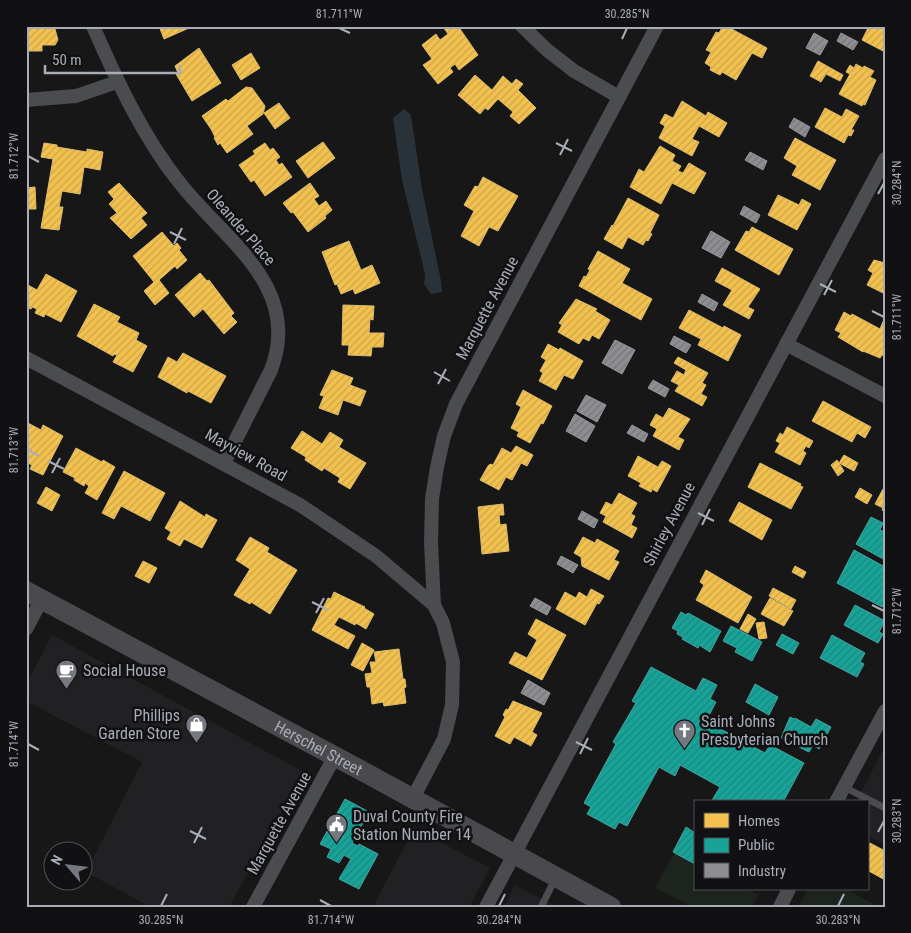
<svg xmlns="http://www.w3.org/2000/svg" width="911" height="933" viewBox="0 0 911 933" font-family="'Roboto Condensed',sans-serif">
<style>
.built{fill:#212123}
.green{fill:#1d241e}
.water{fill:#2a3239}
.homes{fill:url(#homes-hatch);stroke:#dcbb6e}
.public{fill:url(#public-hatch);stroke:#42a6a2}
.industry{fill:url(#industry-hatch);stroke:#95979d}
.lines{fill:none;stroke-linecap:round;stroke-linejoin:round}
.lane{stroke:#4b4c50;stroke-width:7}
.street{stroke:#4b4c50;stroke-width:14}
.secondary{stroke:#4a4a4e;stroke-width:20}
.ticks{fill:none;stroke:#a8adb8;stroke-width:2}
.labels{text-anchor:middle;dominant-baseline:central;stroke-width:5;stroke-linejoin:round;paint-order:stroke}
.street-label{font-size:16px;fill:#a8adb8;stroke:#111113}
.poi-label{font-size:16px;fill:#a8adb8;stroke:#111113;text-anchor:start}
.neatline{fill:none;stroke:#a8adb8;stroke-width:2}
.ticks-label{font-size:12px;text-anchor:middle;fill:#a8adb8}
</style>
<defs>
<pattern id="homes-hatch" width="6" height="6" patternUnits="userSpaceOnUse" patternTransform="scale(1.25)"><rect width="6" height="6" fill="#f2c14e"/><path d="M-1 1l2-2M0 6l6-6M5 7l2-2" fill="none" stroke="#cca549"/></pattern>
<pattern id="public-hatch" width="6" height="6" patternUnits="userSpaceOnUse" patternTransform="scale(1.25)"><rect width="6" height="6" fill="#17a398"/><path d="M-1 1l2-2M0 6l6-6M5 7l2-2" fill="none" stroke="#1e8780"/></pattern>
<pattern id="industry-hatch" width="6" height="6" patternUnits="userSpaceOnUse" patternTransform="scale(1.25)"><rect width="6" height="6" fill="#8d8d92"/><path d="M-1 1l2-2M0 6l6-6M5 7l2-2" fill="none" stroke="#76777b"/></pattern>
</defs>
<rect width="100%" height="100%" fill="#171717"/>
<!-- built -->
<g class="built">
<polygon points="52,635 304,772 229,907 150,907 86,872 142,762 26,701 26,685"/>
<polygon points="885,746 885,845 867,835 867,802 856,802"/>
<polygon points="414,828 490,868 469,907 373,907"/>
<polygon points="515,885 558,907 504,907"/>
</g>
<!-- green -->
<g class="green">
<polygon points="674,853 695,864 695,889 748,889 758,895 752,907 693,907 655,888"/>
<polygon points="808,889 846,889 879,907 798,907"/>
</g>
<!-- water -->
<polygon class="water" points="404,109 411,115 422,189 441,281 442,292 431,294 424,284 425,274 402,180 393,118"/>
<!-- homes -->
<g class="homes">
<polygon points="26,26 49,26 49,29 55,29 58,40 55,45 42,45 42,51 26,51"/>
<polygon points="159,26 189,26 189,28 164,39"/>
<polygon points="447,26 458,26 478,55 459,70 455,64 450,68 453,72 438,84 423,65 432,59 422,45 436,34 440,40 448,34 444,28"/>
<polygon points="723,26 726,26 767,48 762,58 752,53 736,80 722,72 720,75 710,70 711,67 705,63 711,52 706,50 716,32 719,33"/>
<polygon points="869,26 885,26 885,52 862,40"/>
<polygon points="199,48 221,83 192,101 176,74 178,73 175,66"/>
<polygon points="251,53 260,68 241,80 232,65"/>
<polygon points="818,61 843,75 840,81 826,74 821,82 810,76"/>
<polygon points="856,64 863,68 864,66 874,71 870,77 876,80 865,105 863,104 862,106 839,94 850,74 846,72 850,65 854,68"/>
<polygon points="475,75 492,90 503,76 512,84 516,79 523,84 518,90 536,108 519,124 510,116 513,112 498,99 488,110 485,108 480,114 458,95"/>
<polygon points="246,87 252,88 265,106 263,114 247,126 253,134 227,153 220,143 218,145 214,138 215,137 211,129 202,116 226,99 228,101"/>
<polygon points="682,101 706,116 708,112 727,123 719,137 699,126 692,139 699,142 692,156 659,138 665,126 660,123 665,114 673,118"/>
<polygon points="279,103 290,118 275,129 264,113"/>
<polygon points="825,108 842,117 846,109 859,116 851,130 854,130 851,136 848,135 844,143 815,127"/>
<polygon points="795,138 836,160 820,190 792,175 797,166 784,158"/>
<polygon points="323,142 335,158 308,178 296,161"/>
<polygon points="44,143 57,145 57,147 87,152 87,149 103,152 100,170 84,167 80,194 62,191 59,207 63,207 59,230 41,228 53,159 41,157"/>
<polygon points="265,143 270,150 273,148 280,157 276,160 279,165 282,163 292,177 265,196 254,180 251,182 239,165 255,154 253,151"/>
<polygon points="660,146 675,155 672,161 681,166 678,171 683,173 689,163 706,173 694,194 672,183 661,204 630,187 639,169 644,172"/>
<polygon points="483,177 518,196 498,231 489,227 479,246 461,236 474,211 464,205 475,186 478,187"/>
<polygon points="119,183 147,213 141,218 147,225 131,239 110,218 117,213 109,204 114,199 108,192"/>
<polygon points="310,183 319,196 314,199 319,206 326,201 332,210 325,216 326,218 308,232 293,212 291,213 283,203"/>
<polygon points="35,187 36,209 26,209 26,188"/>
<polygon points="778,195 799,205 802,199 811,204 797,230 768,215"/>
<polygon points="628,198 659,215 650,233 652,234 648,241 646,240 643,245 628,237 622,249 604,239 612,225 613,226"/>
<polygon points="752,227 793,249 779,275 735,250 746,231 749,232"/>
<polygon points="162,232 174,246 177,243 181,248 179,250 187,260 177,269 175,266 159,280 169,293 155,305 144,291 154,282 133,256"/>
<polygon points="349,241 361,270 372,265 380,283 355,294 353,289 341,294 337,284 335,285 322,252"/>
<polygon points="598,251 630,269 622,283 652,299 641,320 579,286 584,276 586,277 590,270 588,269"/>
<polygon points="874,260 885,263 885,294 867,285 873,273 868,270"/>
<polygon points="722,268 760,289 748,307 754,310 749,319 723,305 732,290 715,281"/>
<polygon points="200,273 207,281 209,280 234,313 231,316 237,322 224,334 203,309 194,317 175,295"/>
<polygon points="46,274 77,291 61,322 45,314 44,317 35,313 37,309 32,307 31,309 26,307 26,284 37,290"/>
<polygon points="576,299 597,309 595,311 610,320 599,339 592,335 589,341 583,338 579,344 558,332 562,325 559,323"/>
<polygon points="94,304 120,317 117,322 139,333 136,340 147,346 133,372 113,362 117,355 114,354 113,356 77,336"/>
<polygon points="343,305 374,306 373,320 370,319 369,333 384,333 383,347 372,347 371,356 348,355 349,345 342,345"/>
<polygon points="689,310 723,328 724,326 741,335 728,361 698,345 701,339 679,328"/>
<polygon points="844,312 851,316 852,314 880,329 885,317 885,356 882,355 880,358 863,351 863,352 838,337 841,333 835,330"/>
<polygon points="548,344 559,350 560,348 583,361 573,379 564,375 556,390 539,381 543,373 540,371 546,360 541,357"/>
<polygon points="183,353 226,376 211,403 188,391 187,393 158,377 168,357 177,362"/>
<polygon points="678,357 708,373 702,383 706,385 701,394 707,397 702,406 675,391 679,385 671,381 677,371 684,375 686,370 674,363"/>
<polygon points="332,370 353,378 350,385 366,391 360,406 343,400 338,415 319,408 324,396 320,395"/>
<polygon points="523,390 552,406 543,424 541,423 530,443 517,436 519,432 511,428 521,407 516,404"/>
<polygon points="823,401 871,427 865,438 857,433 852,442 812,421"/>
<polygon points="669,408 690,419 678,437 684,440 679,450 653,436 657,429 650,425 656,414 663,418"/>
<polygon points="26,422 41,430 43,425 63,436 43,475 30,469 32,465 26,462"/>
<polygon points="787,427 813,441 809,448 806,446 803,451 806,453 800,465 775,452 780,443 776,441 780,433 783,435"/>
<polygon points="302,431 322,444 330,432 343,440 339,447 366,463 350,489 338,482 340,478 324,468 322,471 305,460 306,457 291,448"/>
<polygon points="516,446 533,455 527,466 521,463 512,480 506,477 499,490 480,480 488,466 490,464 493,465 502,448 511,453"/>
<polygon points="76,448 102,462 103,460 115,467 97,500 85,493 89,486 85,483 84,486 74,480 75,478 63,472"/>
<polygon points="844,455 858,463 854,471 839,463"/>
<polygon points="638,456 658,467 662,461 671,466 657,492 652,489 651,492 639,486 641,483 628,476"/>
<polygon points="837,460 844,471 838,476 831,465"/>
<polygon points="760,463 801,484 800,486 803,487 791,509 748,487"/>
<polygon points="124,471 165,493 150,521 121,506 114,519 102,513"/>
<polygon points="46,487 60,495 52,511 37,503"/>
<polygon points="860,488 872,495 867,504 855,497"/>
<polygon points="883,489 885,490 885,512 882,510 883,508 875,504"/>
<polygon points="619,493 637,503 631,514 635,516 631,525 637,528 632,538 603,522 606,516 600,513 606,502 612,505"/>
<polygon points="180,501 205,517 206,514 217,520 202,548 184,539 180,546 167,539 171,532 165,528"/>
<polygon points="739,502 772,520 762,540 729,521"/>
<polygon points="503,504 504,515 499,515 500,525 506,524 509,551 482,554 478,507"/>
<polygon points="250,537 269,548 267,552 297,570 270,614 251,602 250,604 234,595 250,569 236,560"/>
<polygon points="583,537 595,543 597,539 619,551 614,560 619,562 609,580 582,566 581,557 574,553"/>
<polygon points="143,561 157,568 149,583 135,576"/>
<polygon points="795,566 806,572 803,578 792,572"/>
<polygon points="706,570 752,597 738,623 696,600 704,585 700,582"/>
<polygon points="773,588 796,600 791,609 769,596"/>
<polygon points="591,589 604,596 599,604 597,603 585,625 556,609 565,592 576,598 579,592 587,597"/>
<polygon points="334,592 365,607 364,608 374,614 366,629 356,623 355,625 339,617 334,625 355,636 348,649 312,630 328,598 331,599"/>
<polygon points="770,598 793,611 784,626 761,614"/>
<polygon points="748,614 756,619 748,633 740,629"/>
<polygon points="536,619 566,635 542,680 509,663 515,652 527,658 537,640 528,634"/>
<polygon points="764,622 767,638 759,639 756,623"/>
<polygon points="362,643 374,650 363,671 351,665"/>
<polygon points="399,649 403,679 405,679 406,687 404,688 406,703 384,706 383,702 372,704 370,687 367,687 365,674 372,673 370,662 376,662 374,652"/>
<polygon points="513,701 542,713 532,732 537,735 531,746 514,737 510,744 495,736 505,717 503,715 506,709 508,710"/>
<polygon points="870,843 885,851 885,880 867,870 867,848"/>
</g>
<!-- public -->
<g class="public">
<polygon points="871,517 883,523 880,530 885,532 885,560 856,544"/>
<polygon points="854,550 885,567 885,588 882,593 885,594 885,601 882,607 837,583"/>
<polygon points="855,605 885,621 879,632 883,634 878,643 844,625"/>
<polygon points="681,612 686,615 688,613 721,631 710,652 699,645 698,648 682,639 683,637 677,634 678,631 672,628"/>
<polygon points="731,626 762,642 752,661 735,652 737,648 723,641"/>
<polygon points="782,634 799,643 793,654 776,645"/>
<polygon points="832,635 865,653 860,662 864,664 857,677 820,658"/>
<polygon points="651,667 696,691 703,678 717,685 710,699 716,702 706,721 765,753 770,745 804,763 783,802 711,802 720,787 680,765 675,776 659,767 627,826 619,822 615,829 587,814 591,807 584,803 616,744 613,742 636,703 632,701"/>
<polygon points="755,684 778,697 769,715 746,702"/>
<polygon points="790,717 794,719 795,718 811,727 816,719 831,727 819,749 813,745 809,752 781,738"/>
<polygon points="345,799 369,812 352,843 358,846 359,844 378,854 359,889 339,879 351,859 344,855 339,863 327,857 331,849 320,844"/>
<polygon points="686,827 695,833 695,864 673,852"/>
</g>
<!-- industry -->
<g class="industry">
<polygon points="814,33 828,41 820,55 806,48"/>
<polygon points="841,33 858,42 853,50 837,41"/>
<polygon points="794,118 810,127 805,137 789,127"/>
<polygon points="750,152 767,161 763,170 745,160"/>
<polygon points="744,206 760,215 756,223 740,214"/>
<polygon points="711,231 730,242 721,258 702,248"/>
<polygon points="702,294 718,303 714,311 698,302"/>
<polygon points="674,336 691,345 686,353 670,344"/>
<polygon points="615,340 635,350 622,374 602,363"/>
<polygon points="653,380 669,389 665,397 648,388"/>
<polygon points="586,395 606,405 597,422 577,411"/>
<polygon points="575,414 595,426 586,442 566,431"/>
<polygon points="632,425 648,434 644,442 627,433"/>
<polygon points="582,511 598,520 594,528 578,519"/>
<polygon points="561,556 578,565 573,573 557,564"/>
<polygon points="535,598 551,607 547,615 530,606"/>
<polygon points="528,680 550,693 544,705 521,693"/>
</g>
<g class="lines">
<!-- lane -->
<g class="lane">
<polyline points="844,787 885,808"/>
<polyline points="541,907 556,877"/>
</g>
<!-- street -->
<g class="street">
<path d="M93,26C116,79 143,137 179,182C224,240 303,286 271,370L224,463"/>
<polyline points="522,26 547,50 574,71 619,97"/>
<polyline points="26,100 76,96 117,82"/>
<polyline points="786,344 885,396"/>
<polyline points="26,358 300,505 376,556 434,605"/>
<polyline points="26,629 42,599"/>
<polyline points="413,798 444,739 452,705 453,662 443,623 434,605 431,543 432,499 437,467 444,436 456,404 476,366 657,26"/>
<polyline points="836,802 885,711"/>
<polyline points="253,907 335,756"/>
<polyline points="486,907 885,159"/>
<polyline points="780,907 789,889"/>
</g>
<!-- secondary -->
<path class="secondary" id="s1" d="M26,591L366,773L611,907"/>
</g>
<!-- ticks -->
<path class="ticks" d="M339,28L350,33M622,39L627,28M556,143L572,151M560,155L568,139M28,156L39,162M878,194L884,183M170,232L186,240M174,244L182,228M820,284L836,292M824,295L832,280M872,311L884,317M434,372L450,381M438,384L446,369M28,450L39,456M48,461L64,469M52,473L60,458M698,513L714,521M702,525L710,509M312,602L328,610M872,605L884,611M316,613L324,598M576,742L592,750M28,744L39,750M580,754L588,738M190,831L206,839M878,832L884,821M194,843L202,827M320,900L331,906M161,906L167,894M499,906L505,894M838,906L844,894"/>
<!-- icons -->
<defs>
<symbol id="cafe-pin" viewBox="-11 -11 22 30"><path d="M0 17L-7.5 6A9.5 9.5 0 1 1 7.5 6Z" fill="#757880" stroke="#111113"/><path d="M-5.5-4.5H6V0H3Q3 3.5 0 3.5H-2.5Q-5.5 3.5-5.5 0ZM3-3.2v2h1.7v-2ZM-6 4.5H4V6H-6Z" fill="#fff"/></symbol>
<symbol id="shop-pin" viewBox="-11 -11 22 30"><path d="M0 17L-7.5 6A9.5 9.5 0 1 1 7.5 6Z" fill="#757880" stroke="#111113"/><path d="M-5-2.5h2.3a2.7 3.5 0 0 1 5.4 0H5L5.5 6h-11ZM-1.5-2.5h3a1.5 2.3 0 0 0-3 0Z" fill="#fff"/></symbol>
<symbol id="church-pin" viewBox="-11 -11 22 30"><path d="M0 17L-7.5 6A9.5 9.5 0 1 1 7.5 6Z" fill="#757880" stroke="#111113"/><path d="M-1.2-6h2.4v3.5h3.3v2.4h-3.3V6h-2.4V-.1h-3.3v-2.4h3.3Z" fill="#fff"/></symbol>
<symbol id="civic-pin" viewBox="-11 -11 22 30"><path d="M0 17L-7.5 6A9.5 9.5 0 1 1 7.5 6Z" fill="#757880" stroke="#111113"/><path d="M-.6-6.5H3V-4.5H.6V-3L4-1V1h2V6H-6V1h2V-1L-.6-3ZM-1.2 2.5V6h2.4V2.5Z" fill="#fff"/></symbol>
</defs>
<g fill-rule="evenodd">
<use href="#cafe-pin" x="54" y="658" width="25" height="34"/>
<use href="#shop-pin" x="184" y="712" width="25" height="34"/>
<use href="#church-pin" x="672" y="718" width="25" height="34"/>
<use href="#civic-pin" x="324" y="812" width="25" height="34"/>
</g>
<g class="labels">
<!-- street labels -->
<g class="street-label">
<text transform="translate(241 227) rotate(49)">Oleander Place</text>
<text transform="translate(487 308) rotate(-62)">Marquette Avenue</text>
<text transform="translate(246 455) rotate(29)">Mayview Road</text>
<text transform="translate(669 524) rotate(-62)">Shirley Avenue</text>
<text stroke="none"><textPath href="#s1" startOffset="332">Herschel Street</textPath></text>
<text transform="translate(279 823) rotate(-61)">Marquette Avenue</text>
</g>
<!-- poi labels -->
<g class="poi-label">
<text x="83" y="670">Social House</text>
<text x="180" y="715" text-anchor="end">Phillips<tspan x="180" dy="18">Garden Store</tspan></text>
<text x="701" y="721">Saint Johns<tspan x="701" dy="18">Presbyterian Church</tspan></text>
<text x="353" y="816">Duval County Fire<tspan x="353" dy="18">Station Number 14</tspan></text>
</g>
</g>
<!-- border -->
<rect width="911" height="933" fill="none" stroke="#111113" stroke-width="55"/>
<!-- legend -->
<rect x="694" y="800" width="175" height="90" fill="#111113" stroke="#4d4f55"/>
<rect x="704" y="813" width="25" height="15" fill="#f2c14e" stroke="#4d4f55"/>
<text x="738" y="826" font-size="15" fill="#a8adb8">Homes</text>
<rect x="704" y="838" width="25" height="15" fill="#17a398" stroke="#4d4f55"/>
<text x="738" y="850" font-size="15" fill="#a8adb8">Public</text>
<rect x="704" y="863" width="25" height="15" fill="#8d8d92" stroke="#4d4f55"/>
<text x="738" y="876" font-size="15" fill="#a8adb8">Industry</text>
<!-- north arrow -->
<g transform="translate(68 866) rotate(298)"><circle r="24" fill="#111113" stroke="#4d4f55"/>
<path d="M0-4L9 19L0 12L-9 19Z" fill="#757880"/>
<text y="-8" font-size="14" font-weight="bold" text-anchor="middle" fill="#a8adb8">N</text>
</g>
<!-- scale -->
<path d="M45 65v8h135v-8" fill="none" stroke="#a8adb8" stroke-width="2.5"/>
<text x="52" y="65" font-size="15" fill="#a8adb8" stroke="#111113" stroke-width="4" paint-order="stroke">50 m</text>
<rect x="28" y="28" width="856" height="878" class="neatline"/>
<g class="ticks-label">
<text x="339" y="18">81.711°W</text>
<text x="627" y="18">30.285°N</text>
<text transform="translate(14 156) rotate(-90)" y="4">81.712°W</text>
<text transform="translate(897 183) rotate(-90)" y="4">30.284°N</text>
<text transform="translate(897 317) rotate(-90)" y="4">81.711°W</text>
<text transform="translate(14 450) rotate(-90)" y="4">81.713°W</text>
<text transform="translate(897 611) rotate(-90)" y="4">81.712°W</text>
<text transform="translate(14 744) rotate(-90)" y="4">81.714°W</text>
<text transform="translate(897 821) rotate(-90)" y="4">30.283°N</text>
<text x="161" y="924">30.285°N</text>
<text x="331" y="924">81.714°W</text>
<text x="499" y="924">30.284°N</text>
<text x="838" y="924">30.283°N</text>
</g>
</svg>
